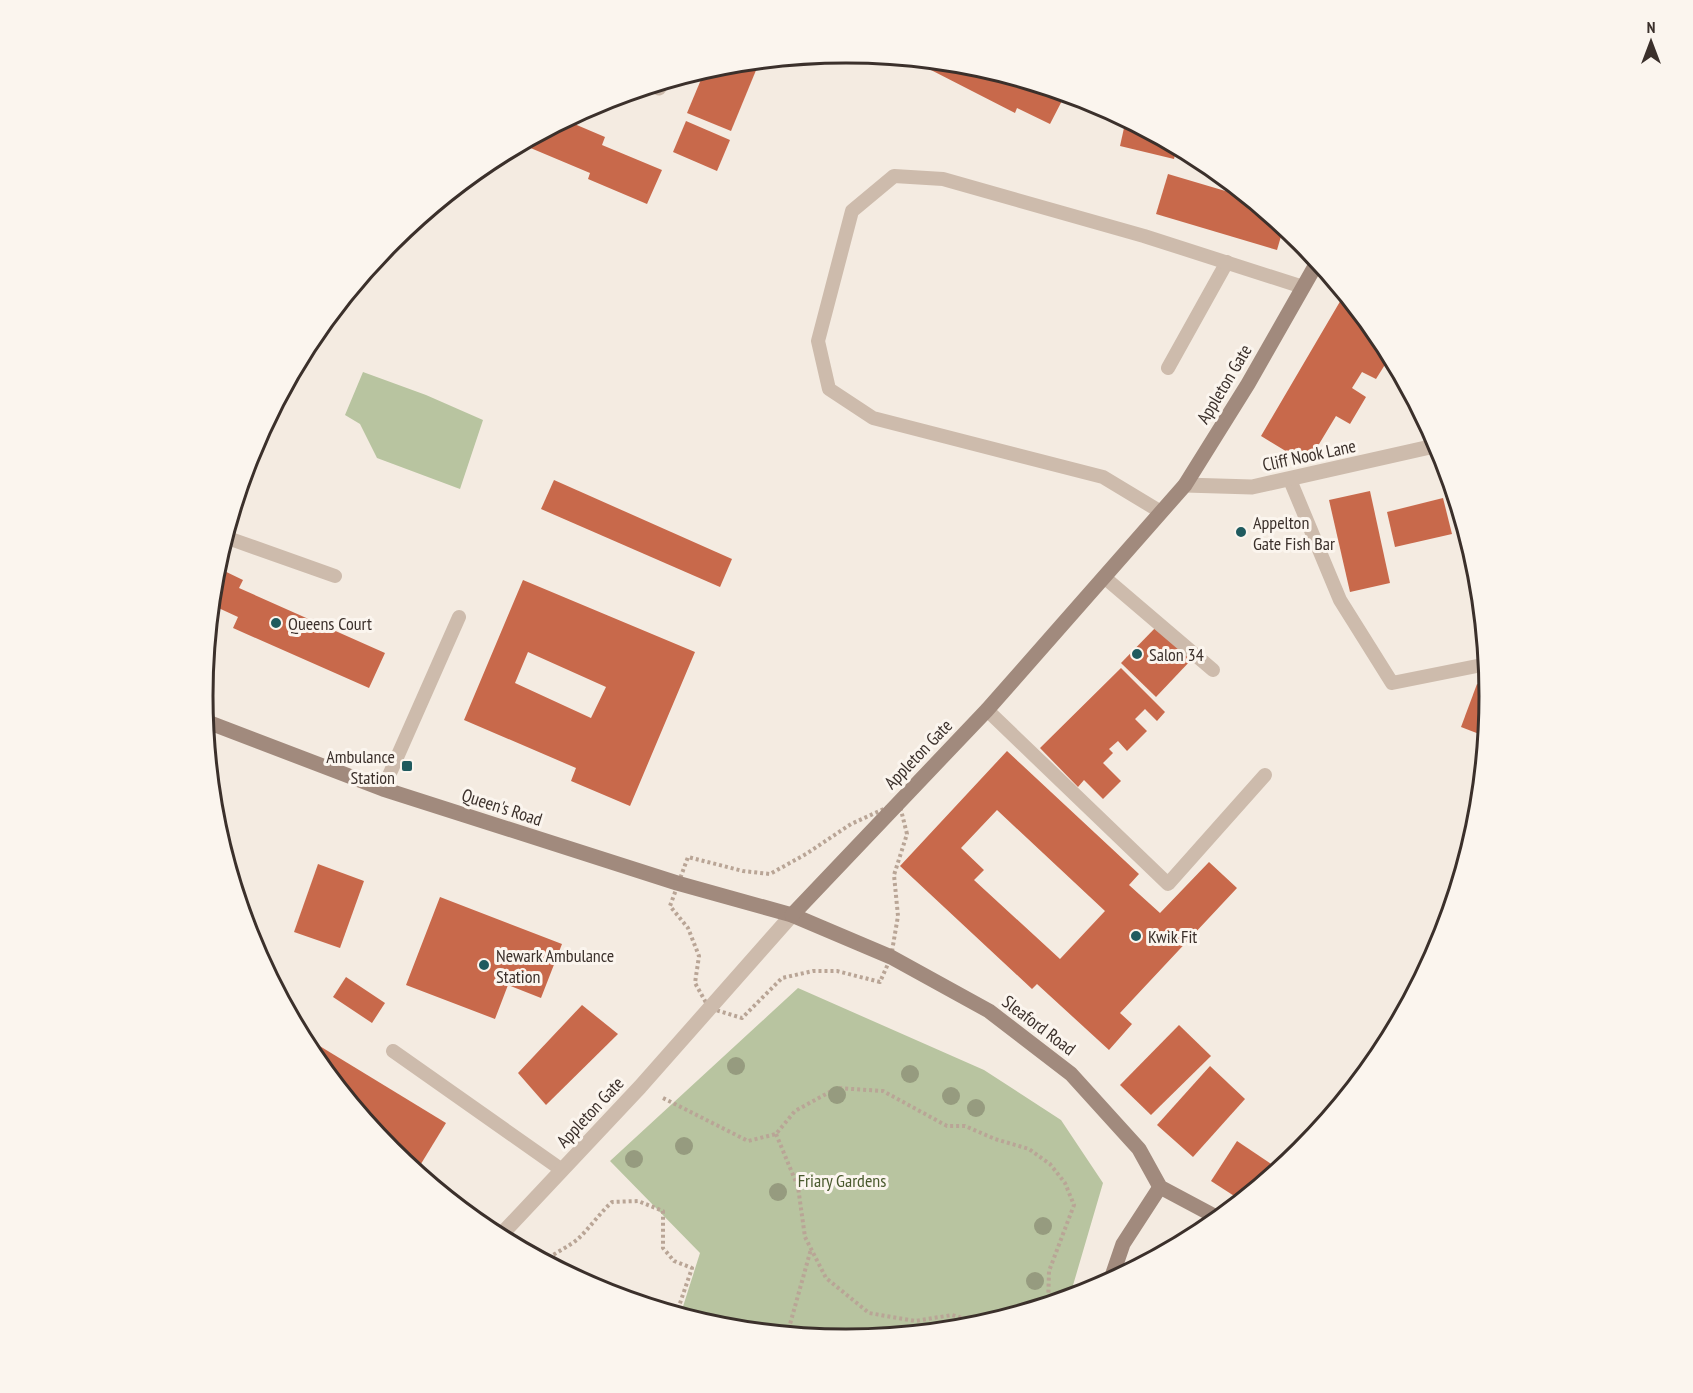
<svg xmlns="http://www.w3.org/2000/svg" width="1693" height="1393" viewBox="0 0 1693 1393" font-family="'PT Sans Narrow',sans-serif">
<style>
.green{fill:#b8c4a0}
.building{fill:#c8694b;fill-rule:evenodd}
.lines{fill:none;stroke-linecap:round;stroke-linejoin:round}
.path{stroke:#b9a596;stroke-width:4;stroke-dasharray:3 3;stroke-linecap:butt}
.lane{stroke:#cdbbac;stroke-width:14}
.street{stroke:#cdbbac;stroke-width:15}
.secondary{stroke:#a18a7d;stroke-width:15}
.tree{fill:#969b7f}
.poi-dot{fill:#1f5a5e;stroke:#fbf5ee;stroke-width:2}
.labels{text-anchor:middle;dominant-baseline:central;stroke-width:6;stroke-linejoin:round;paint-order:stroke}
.street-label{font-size:18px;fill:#3b302b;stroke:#fbf5ee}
.poi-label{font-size:18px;fill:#3b302b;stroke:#fbf5ee;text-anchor:start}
.park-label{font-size:18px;fill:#4a5a2e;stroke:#fbf5ee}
.rim{fill:none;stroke:#3b302b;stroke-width:3}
</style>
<rect width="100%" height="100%" fill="#f4ebe1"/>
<!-- green -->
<g class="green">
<polygon points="363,372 426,395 483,420 460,489 377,458 360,424 345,415"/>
<polygon points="798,988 984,1070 1061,1120 1103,1183 1069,1299 972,1328 846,1340 721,1328 680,1316 700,1253 610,1161"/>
</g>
<!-- building -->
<g class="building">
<polygon points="755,61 759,63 731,131 687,113 705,70 721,65"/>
<polygon points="933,61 972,65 1066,93 1050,124 1017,108 1015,113 929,69"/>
<polygon points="1075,96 1093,102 1113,112 1110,118"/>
<polygon points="1126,119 1177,146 1174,159 1120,146"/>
<polygon points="565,120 605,137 602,145 662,170 647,204 588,179 590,173 521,144"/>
<polygon points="686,121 730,140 717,171 673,152"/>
<polygon points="1168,174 1249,198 1284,226 1277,250 1156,214"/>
<polygon points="1345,293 1381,337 1376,344 1391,355 1376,379 1362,372 1352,388 1366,397 1350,424 1336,416 1307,464 1261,436"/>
<polygon points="554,480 732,559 720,587 541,509"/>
<polygon points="1370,491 1390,583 1350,592 1329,500"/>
<polygon points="1453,497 1456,497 1466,532 1462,533"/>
<polygon points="1443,498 1452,534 1395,547 1387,512"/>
<polygon points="216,567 243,580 239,588 385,653 369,688 233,628 238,617 212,605"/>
<path d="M523,580L695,652L630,806L571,781L576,768L464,720ZM528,652L606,687L591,718L515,683Z"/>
<polygon points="1157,626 1192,659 1156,697 1121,663"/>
<polygon points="1121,668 1165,712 1157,721 1145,709 1135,719 1147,731 1127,751 1118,741 1109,749 1113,753 1103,763 1121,781 1103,799 1084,780 1078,787 1040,748"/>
<polygon points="1477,684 1490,689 1487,737 1461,727"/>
<path d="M1007,751L1139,874L1129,885L1160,913L1209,862L1237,888L1120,1013L1132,1024L1109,1050L1037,984L1032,989L900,866ZM997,810L1105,911L1060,959L974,880L984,870L961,848Z"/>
<polygon points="318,864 364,881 340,948 294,932"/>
<polygon points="440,897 562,944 541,998 508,985 495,1019 406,985"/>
<polygon points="346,977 385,1003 372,1023 333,997"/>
<polygon points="582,1005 618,1034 546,1105 518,1073"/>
<polygon points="1179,1025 1211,1056 1151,1115 1120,1085"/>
<polygon points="318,1045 446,1123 416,1172 391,1152 311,1055"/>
<polygon points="1210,1066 1245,1099 1193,1157 1157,1125"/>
<polygon points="1237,1141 1280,1170 1242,1201 1211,1181"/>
</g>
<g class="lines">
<!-- path -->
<g class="path">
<polygon points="899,802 907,834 894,875 898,916 891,957 880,982 837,971 813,971 782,978 742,1018 709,1008 695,983 699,956 688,928 670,906 688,857 743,871 770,874 806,854 851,824"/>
<polyline points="663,1098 748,1141 776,1134 795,1111 837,1088 883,1091 947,1126 965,1126 995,1139 1029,1149 1050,1164 1065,1183 1074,1205 1049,1271 1048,1305"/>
<polyline points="776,1134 798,1187 805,1237 826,1278 869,1313 915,1321 952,1315 984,1324"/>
<path d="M544,1262C555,1252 571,1246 580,1237C591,1226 600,1213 612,1202L638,1201L663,1211V1248L674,1261L692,1268L676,1315"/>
<polyline points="787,1335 811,1249"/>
</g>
<!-- lane -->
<g class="lane">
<polyline points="1168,368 1227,262"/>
<polyline points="1290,480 1340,600 1392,683 1487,664"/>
<polyline points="1161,512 1103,477 873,418 829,389 818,341 852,211 894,176 943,179 1144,236 1303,287"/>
<polyline points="225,537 335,576"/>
<polyline points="1104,577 1213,670"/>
<polyline points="987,710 1168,884 1265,775"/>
<polyline points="383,789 459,617"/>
<polyline points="393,1051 562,1170"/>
</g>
<!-- street -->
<g class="street">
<polyline points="654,85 659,88 662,83"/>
<polyline points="1185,485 1252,487 1439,445"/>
<polyline points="499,1237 640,1087 792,915"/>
</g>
<!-- secondary -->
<g class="secondary">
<polyline points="205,721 383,789 677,883 792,915 891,957 989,1011 1071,1074 1139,1149 1160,1187 1220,1219"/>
<polyline points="792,915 987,710 1185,485 1248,384 1318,261"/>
<polyline points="1110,1282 1123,1244 1160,1187"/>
</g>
</g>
<!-- trees -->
<g class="tree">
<circle cx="736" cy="1066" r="9"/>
<circle cx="910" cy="1074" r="9"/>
<circle cx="837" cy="1095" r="9"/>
<circle cx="951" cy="1096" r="9"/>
<circle cx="976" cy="1108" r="9"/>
<circle cx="684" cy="1146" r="9"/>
<circle cx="634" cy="1159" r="9"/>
<circle cx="778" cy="1192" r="9"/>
<circle cx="1043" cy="1226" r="9"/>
<circle cx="1035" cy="1281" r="9"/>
</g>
<!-- markers -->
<g class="poi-dot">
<circle cx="1241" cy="532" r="6"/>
<circle cx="276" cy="623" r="6"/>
<circle cx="1137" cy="654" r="6"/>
<rect x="401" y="760" width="12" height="12" rx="3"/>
<circle cx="1136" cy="936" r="6"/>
<circle cx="484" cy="965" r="6"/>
</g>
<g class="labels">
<!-- street labels -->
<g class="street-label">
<text transform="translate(1224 384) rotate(-59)">Appleton Gate</text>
<text transform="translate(1309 455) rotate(-12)">Cliff Nook Lane</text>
<text transform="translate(918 754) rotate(-46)">Appleton Gate</text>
<text transform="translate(502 807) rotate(18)">Queen's Road</text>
<text transform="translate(1039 1025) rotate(37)">Sleaford Road</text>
<text transform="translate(590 1112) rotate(-47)">Appleton Gate</text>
</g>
<!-- poi labels -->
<g class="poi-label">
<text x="1253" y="522">Appelton<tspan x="1253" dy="21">Gate Fish Bar</tspan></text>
<text x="288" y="623">Queens Court</text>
<text x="1149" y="654">Salon 34</text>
<text x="395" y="756" text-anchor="end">Ambulance<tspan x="395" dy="21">Station</tspan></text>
<text x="1148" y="936">Kwik Fit</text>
<text x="496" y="955">Newark Ambulance<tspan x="496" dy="21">Station</tspan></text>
</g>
<!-- park labels -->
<g class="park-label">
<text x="842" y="1180">Friary Gardens</text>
</g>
</g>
<!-- crop -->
<path d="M0 0H1693V1393H0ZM213 696a633 633 0 1 1 1266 0a633 633 0 1 1-1266 0Z" fill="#fbf5ee" fill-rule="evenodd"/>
<path class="rim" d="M213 696a633 633 0 1 1 1266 0a633 633 0 1 1-1266 0Z"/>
<!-- north arrow -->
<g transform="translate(1651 42)" stroke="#fbf5ee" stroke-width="4.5" paint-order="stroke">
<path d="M0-4.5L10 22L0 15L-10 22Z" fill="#3b302b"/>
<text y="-9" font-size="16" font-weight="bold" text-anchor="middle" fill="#3b302b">N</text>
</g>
</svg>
